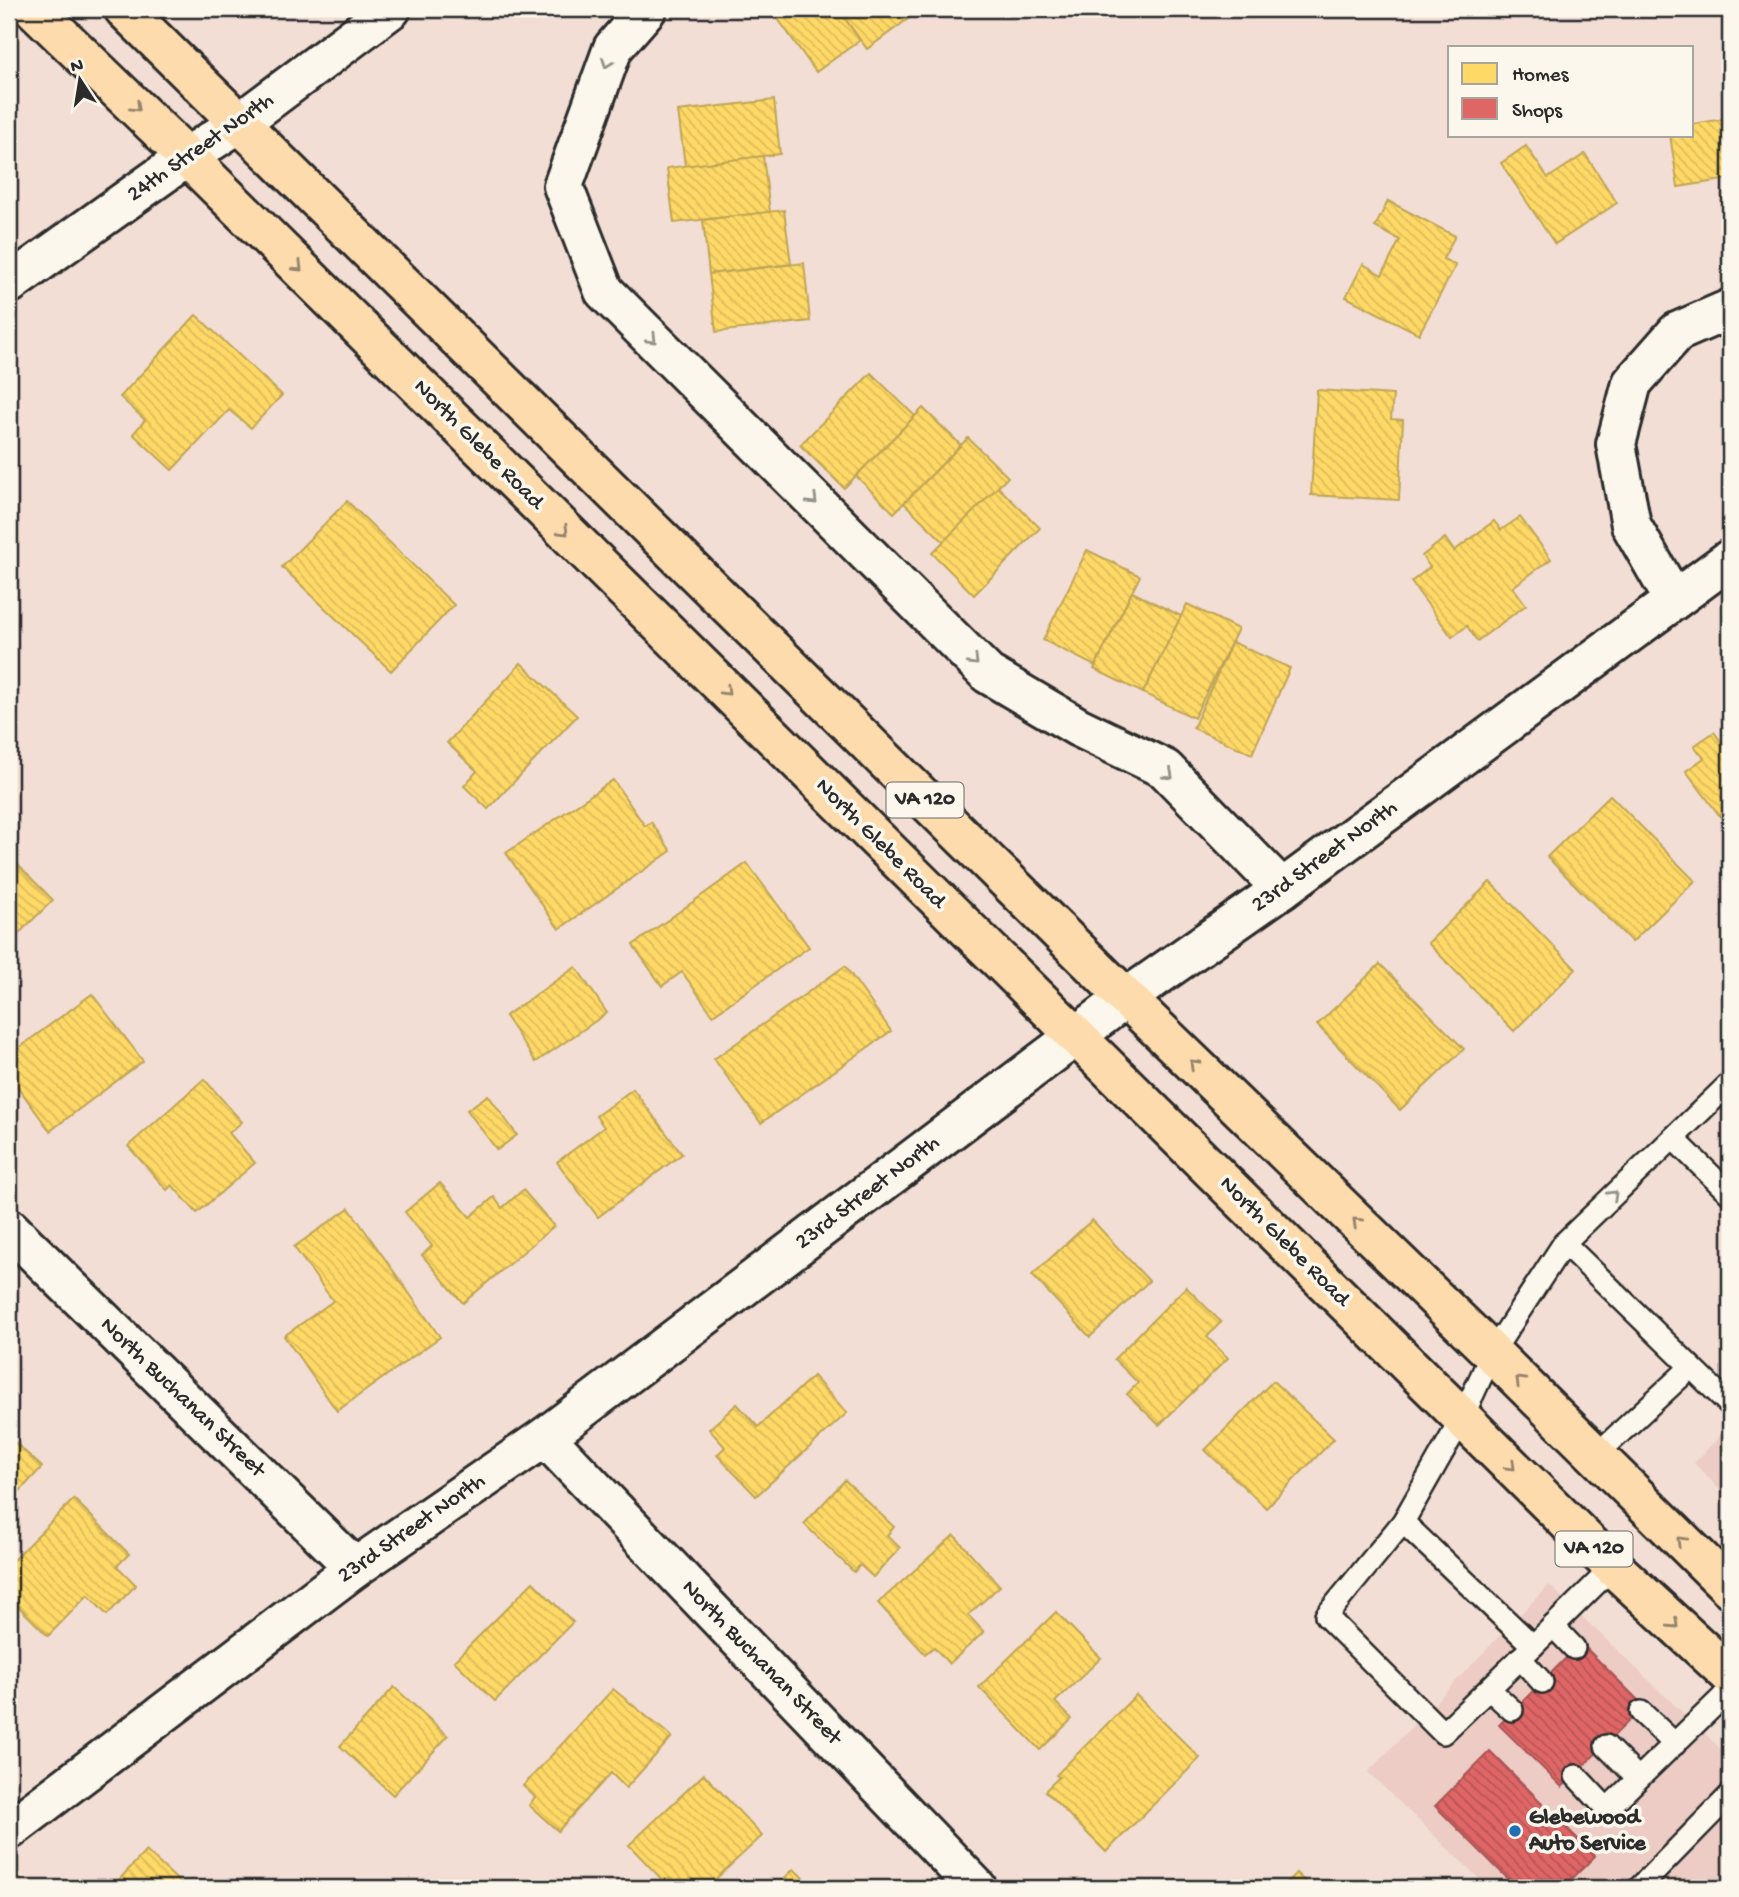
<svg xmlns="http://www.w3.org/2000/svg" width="1739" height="1897" viewBox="0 0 1739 1897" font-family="'Gochi Hand',sans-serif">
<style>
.built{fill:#ecccc5}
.homes{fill:url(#homes-back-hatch);stroke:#bfa554;stroke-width:2}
.shops{fill:url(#shops-back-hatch);stroke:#aa5454;stroke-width:2}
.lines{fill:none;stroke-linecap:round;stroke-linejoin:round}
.lane-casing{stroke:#2b2b2b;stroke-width:26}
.street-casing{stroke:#2b2b2b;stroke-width:44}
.primary-casing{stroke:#2b2b2b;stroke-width:44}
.lane{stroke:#fbf7ec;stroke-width:21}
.street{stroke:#fbf7ec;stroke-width:38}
.primary{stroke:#fedbac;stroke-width:38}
.oneway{stroke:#93918c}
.oneway2{stroke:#94836c}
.poi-dot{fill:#1f6fb2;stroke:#fbf7ec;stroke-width:2.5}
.labels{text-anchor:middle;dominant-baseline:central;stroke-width:7;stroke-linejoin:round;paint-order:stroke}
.shield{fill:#fbf7ec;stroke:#696865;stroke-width:2}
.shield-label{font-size:21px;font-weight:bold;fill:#2b2b2b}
.street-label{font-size:23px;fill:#2b2b2b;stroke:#fbf7ec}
.poi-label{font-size:23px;font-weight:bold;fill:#2b2b2b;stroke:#fbf7ec;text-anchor:start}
</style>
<defs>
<pattern id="homes-back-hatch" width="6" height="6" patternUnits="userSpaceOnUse" patternTransform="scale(1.75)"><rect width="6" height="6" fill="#ffd966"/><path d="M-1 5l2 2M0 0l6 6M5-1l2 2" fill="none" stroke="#dbba59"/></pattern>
<pattern id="shops-back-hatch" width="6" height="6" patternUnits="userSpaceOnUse" patternTransform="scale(1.75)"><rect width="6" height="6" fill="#e06666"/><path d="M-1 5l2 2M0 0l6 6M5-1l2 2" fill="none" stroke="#b65454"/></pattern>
</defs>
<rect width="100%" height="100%" fill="#f2ded5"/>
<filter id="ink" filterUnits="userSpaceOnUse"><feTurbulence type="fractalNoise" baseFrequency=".0143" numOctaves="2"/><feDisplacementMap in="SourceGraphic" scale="14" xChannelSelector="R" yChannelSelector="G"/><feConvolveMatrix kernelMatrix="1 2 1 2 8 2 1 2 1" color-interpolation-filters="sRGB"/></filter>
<g filter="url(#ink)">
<!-- built -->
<g class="built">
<polygon points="1730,1426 1730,1500 1694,1463"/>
<polygon points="1549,1585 1730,1758 1730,1888 1489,1888 1368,1772"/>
</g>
<!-- homes -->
<g class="homes">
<polygon points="771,9 838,9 860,40 816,72"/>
<polygon points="838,9 907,9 912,16 867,49"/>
<polygon points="774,100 780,154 685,166 678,111"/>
<polygon points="1730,118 1730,179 1678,187 1670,135 1692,135 1692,124"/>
<polygon points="1526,146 1548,178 1585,154 1617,203 1555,244 1501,163"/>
<polygon points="763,156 770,212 674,223 667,168"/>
<polygon points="1388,201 1455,236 1443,259 1456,265 1419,334 1346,297 1363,264 1382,275 1400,240 1375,227"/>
<polygon points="784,210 791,264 709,274 703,220"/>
<polygon points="804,263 810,321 716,332 709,274"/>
<polygon points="196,315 282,395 251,428 229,410 172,470 133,434 145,420 120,397"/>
<polygon points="871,373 915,416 844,488 800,445"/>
<polygon points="1317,390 1393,395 1391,419 1403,420 1399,500 1311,495"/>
<polygon points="923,408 961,445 894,513 856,476"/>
<polygon points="968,438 1008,477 944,542 904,503"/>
<polygon points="998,487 1040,528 974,595 932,553"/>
<polygon points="347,501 454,605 391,671 282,567"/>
<polygon points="1520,517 1551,559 1513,587 1526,605 1477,641 1467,626 1452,637 1411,582 1430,567 1422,556 1445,538 1454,551 1494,521 1501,530"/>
<polygon points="1087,550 1140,576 1095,666 1043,640"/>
<polygon points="1132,592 1181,616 1143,693 1094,669"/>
<polygon points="1187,604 1238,629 1194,718 1143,693"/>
<polygon points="1232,642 1290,668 1252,754 1193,728"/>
<polygon points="521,663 577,716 488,809 464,786 477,771 447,743"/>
<polygon points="1714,732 1723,744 1730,739 1730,821 1726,824 1686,771 1704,758 1694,746"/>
<polygon points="613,780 645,826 651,822 671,851 559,929 506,853"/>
<polygon points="1610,795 1695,881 1632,942 1547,857"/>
<polygon points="9,856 53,900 9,943"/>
<polygon points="747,863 809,947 713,1015 682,972 662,986 633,945"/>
<polygon points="1490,882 1576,969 1514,1031 1428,943"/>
<polygon points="1380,964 1464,1049 1400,1110 1317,1025"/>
<polygon points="845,966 891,1031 761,1123 714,1059"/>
<polygon points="576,967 607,1013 536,1062 505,1016"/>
<polygon points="92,994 143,1061 50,1131 9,1075 9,1055"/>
<polygon points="204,1079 242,1122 229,1133 255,1163 197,1213 172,1185 167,1190 128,1146"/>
<polygon points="633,1089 682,1154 598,1217 557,1162 604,1127 596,1116"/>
<polygon points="488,1095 517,1135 497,1150 467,1110"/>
<polygon points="440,1183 470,1217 494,1197 502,1208 523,1190 554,1226 463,1303 422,1255 432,1246 405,1212"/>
<polygon points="349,1208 440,1337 337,1411 284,1336 333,1301 294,1247"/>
<polygon points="1092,1220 1149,1281 1090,1337 1032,1275"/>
<polygon points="1186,1287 1221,1322 1207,1337 1228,1358 1159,1425 1127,1394 1138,1383 1114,1359"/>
<polygon points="813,1376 847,1413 756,1496 717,1455 725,1447 709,1429 737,1404 758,1427"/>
<polygon points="1273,1381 1334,1439 1266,1508 1205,1450"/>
<polygon points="9,1437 42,1467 9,1503"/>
<polygon points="845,1480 894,1527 887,1535 900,1548 873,1577 860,1565 854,1572 804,1524"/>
<polygon points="74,1499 129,1554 117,1566 136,1585 107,1615 88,1595 48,1636 9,1597 9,1564"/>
<polygon points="954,1535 1000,1586 968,1615 984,1632 949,1664 934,1647 925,1654 878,1603"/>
<polygon points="533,1582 573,1622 495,1701 454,1661"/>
<polygon points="1056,1612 1101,1658 1055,1702 1072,1719 1040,1750 979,1687"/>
<polygon points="394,1687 448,1736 393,1795 340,1746"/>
<polygon points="613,1689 672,1737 626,1788 611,1773 558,1831 529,1805 535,1797 523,1786"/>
<polygon points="1136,1695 1200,1758 1106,1852 1045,1791 1059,1777 1056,1775"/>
<polygon points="704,1774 762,1836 706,1888 670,1888 629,1845"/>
<polygon points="146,1851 186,1888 111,1888"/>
<polygon points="794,1869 813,1888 774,1888"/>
<polygon points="1296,1873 1312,1888 1281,1888"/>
</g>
<!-- shops -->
<g class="shops">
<polygon points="1581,1643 1644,1706 1562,1787 1499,1725"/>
<polygon points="1490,1751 1595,1856 1563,1888 1517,1888 1435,1806"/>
</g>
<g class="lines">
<defs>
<g id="lane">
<polyline points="1673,1138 1730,1194"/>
<polyline points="1564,1243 1730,1405"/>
<polyline points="1595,1456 1691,1367"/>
<polyline points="1403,1522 1326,1616 1443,1733 1533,1646"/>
<polyline points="1613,1567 1533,1646 1403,1522 1462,1418 1492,1353 1564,1243 1730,1083"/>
<polyline points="1553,1626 1574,1648"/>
<polyline points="1520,1658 1542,1682"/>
<polyline points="1489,1689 1512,1710"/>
<polyline points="1641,1712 1675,1744"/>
<polyline points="1606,1746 1638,1778"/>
<polyline points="1576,1776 1607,1809 1730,1690"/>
<polyline points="1639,1888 1730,1795"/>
</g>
<g id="street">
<polyline points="647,9 613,48 563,186 604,291 988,674 1078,727 1165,769 1282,889"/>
<polyline points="9,284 187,157 239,123 391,9"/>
<polyline points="1674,600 1631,525 1616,444 1632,383 1677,332 1730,309"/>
<polyline points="9,1228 355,1568"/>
<polyline points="545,1437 977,1888"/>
<polyline points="9,1830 355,1568 545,1437 1126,998 1282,889 1730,559"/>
</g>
<g id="primary">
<polyline points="34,9 187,157 1613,1567 1730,1675"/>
<polyline points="124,9 1126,998 1492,1353 1730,1588"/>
</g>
</defs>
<!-- lane casing -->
<use href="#lane" class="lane-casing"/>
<!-- street casing -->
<use href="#street" class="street-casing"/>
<!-- primary casing -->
<use href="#primary" class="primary-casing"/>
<!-- lane -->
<use href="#lane" class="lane"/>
<!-- street -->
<use href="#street" class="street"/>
<!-- primary -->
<use href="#primary" class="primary"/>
</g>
<!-- one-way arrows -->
<defs><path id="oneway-chevron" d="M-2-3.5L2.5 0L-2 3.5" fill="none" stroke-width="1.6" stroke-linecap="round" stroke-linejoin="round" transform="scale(1.75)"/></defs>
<g class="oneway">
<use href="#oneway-chevron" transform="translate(607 63) rotate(110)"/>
<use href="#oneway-chevron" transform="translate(652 339) rotate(45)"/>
<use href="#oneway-chevron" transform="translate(813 500) rotate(45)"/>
<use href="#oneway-chevron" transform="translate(974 661) rotate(45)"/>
<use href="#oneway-chevron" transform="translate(1169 775) rotate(42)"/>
<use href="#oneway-chevron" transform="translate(1613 1195) rotate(-44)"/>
</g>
<g class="oneway2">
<use href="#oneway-chevron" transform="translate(136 107) rotate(44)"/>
<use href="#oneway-chevron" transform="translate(298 267) rotate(45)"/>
<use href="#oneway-chevron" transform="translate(564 531) rotate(45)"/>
<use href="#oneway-chevron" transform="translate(726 691) rotate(45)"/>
<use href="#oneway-chevron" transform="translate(1194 1064) rotate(-136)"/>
<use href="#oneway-chevron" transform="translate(1357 1222) rotate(-136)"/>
<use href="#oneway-chevron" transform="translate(1520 1381) rotate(-135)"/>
<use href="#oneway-chevron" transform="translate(1511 1466) rotate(45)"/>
<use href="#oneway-chevron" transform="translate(1681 1541) rotate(-136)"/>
<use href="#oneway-chevron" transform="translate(1674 1624) rotate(43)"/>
</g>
</g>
<!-- markers -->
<circle class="poi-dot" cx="1515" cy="1831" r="7"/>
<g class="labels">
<!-- shield labels -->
<g class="shield">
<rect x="886.5" y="782.5" width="77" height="35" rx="5"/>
<rect x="1555.5" y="1531.5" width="77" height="35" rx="5"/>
</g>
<g class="shield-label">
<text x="925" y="800">VA 120</text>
<text x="1594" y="1549">VA 120</text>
</g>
<!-- street labels -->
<g class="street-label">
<text transform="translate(201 148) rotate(-35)">24th Street North</text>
<text transform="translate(478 445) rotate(45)">North Glebe Road</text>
<text transform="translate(880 844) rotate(45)">North Glebe Road</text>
<text transform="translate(1325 857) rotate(-36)">23rd Street North</text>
<text transform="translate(868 1193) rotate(-37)">23rd Street North</text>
<text transform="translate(1284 1242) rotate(45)">North Glebe Road</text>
<text transform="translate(182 1398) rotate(44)">North Buchanan Street</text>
<text transform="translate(412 1529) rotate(-35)">23rd Street North</text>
<text transform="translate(761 1663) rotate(46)">North Buchanan Street</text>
</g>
<!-- poi labels -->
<g class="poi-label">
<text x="1529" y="1818">Glebewood<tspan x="1529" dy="26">Auto Service</tspan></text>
</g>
</g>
<!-- margin -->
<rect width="1739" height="1897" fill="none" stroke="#fbf7ec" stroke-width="35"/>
<rect x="18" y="18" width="1704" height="1862" fill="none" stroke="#2b2b2b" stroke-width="2.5" filter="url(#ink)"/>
<!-- legend -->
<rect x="1448" y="46" width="245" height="91" fill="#fbf7ec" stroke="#a8a59f" stroke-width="2"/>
<rect x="1462" y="63" width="35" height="21" fill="#ffd966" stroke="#a8a59f" stroke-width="2"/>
<text x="1512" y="80" font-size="21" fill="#2b2b2b">Homes</text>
<rect x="1462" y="98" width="35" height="21" fill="#e06666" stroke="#a8a59f" stroke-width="2"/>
<text x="1512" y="116" font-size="21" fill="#2b2b2b">Shops</text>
<!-- north arrow -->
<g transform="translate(80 80) rotate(348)" stroke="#fbf7ec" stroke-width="5" paint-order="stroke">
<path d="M0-5L12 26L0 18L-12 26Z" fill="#2b2b2b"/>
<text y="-10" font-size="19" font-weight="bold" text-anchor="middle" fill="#2b2b2b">N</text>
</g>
</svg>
